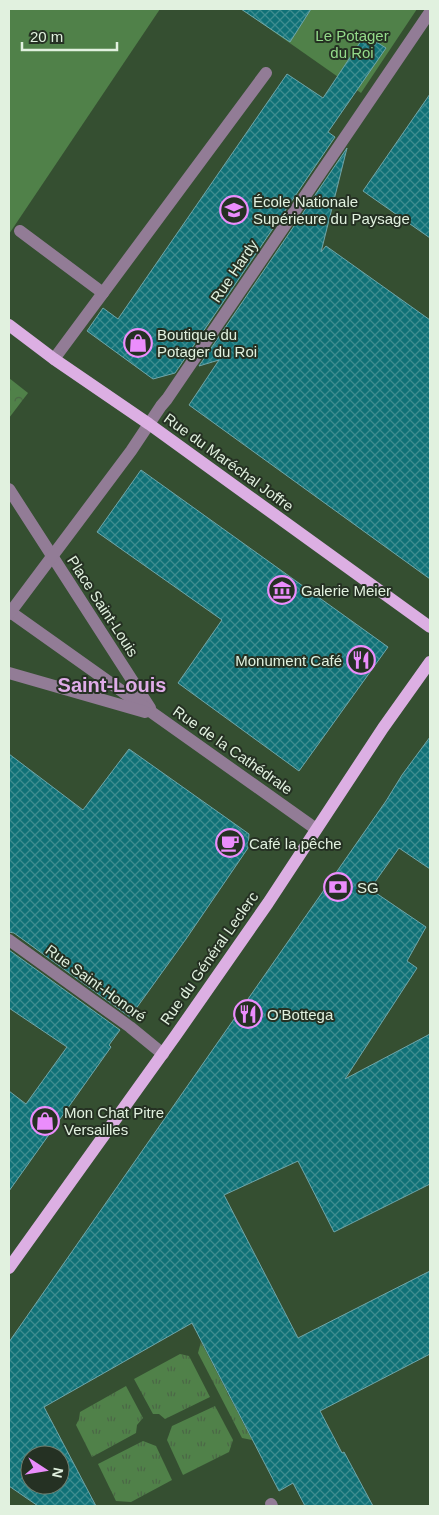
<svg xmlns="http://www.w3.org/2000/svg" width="439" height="1515" viewBox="0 0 439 1515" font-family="Arial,sans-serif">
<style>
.grass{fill:url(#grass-tufts)}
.park{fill:url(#park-crowns)}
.garden{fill:#508149}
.building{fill:url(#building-cross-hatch);stroke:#6fa6aa;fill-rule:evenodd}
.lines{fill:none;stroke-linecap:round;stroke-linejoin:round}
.minor{stroke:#927c96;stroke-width:12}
.major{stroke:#dcafe3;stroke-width:12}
.labels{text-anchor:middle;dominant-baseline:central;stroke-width:4;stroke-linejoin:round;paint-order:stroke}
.park-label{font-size:15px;fill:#94db8a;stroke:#253123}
.poi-label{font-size:15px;fill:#e1f1df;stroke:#253123;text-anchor:start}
.street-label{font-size:15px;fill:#e1f1df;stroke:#253123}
.district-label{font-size:20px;font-weight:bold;fill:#dface8;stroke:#253123}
</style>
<defs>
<pattern id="grass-tufts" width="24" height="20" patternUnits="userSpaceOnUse" patternTransform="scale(1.25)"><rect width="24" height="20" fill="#508149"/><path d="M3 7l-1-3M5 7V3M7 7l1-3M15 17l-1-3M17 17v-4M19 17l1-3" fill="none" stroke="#4b6746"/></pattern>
<pattern id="park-crowns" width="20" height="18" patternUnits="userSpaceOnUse" patternTransform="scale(1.25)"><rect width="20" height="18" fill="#508149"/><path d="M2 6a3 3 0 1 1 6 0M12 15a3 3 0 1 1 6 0" fill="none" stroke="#4b6746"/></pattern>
<pattern id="building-cross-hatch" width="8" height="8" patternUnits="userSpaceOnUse" patternTransform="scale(1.25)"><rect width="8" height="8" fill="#107177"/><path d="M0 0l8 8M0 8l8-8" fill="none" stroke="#3e8d90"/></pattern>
</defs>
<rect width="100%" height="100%" fill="#354f31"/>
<!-- grass -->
<g class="grass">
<polygon points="201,1342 252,1440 242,1438 198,1353"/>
<polygon points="180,1354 189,1356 210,1397 165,1419 159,1414 153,1414 134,1379"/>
<polygon points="126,1386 143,1418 137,1425 136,1433 92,1457 76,1425 79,1419 80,1412"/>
<polygon points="215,1406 233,1440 229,1452 183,1475 167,1440 172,1426"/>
<polygon points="143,1441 156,1446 172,1480 131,1502 116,1501 98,1464"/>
</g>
<!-- park -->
<polygon class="park" points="9,378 28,393 9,418"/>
<!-- garden -->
<g class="garden">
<polygon points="9,9 160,9 9,234"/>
<polygon points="241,9 417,9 361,93"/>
</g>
<!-- building -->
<g class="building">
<polygon points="241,9 311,9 290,42"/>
<polygon points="365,35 386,48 328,132 335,137 175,373 153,379 87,331 103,308 118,319 287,74 323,98"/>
<polygon points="430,94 430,238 363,191"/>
<polygon points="347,148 321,252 326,246 430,320 430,579 189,405 219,360 199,366"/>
<polygon points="141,470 388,647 299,771 178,683 222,620 97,532"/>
<path d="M430,737V869L399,848L370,889L426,927L407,961L417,968L345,1079L430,1034V1184L334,1232L298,1161L224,1195L298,1338L430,1271V1354L320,1411L342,1453L344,1452L373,1506H305L293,1483L279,1491L192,1323L44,1407L96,1506H38L9,1486V1342L386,801L402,775ZM30,1455H60V1485H30Z"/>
<polygon points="129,749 249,834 248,848 186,939 130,1017 14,933 9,932 9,754 83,810"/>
<polygon points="9,950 120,1030 109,1045 111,1047 9,1191 9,1091 26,1104 67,1047 9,1008"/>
</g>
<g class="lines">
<!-- minor -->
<g class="minor">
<polyline points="20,231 103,293"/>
<polyline points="54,359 266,73"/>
<polyline points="9,489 150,708"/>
<polyline points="9,611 316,829"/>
<polyline points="9,614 131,451 161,406 167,399 430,12"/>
<polyline points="9,673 145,712"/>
<polyline points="9,940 130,1027 163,1054"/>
<polyline points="271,1504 272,1506"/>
</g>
<!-- major -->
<g class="major">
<polyline points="9,325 54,359 149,424 430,627"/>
<polyline points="9,1268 176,1035 268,903 383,728 430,662"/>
</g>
</g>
<!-- icons -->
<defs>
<symbol id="university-ring" viewBox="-11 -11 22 22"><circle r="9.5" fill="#253123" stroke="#eb8dfc" stroke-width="1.5"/><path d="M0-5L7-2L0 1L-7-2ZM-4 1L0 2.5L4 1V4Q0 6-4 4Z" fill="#eb8dfc"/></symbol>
<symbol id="shop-ring" viewBox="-11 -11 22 22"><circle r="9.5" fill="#253123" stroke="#eb8dfc" stroke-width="1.5"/><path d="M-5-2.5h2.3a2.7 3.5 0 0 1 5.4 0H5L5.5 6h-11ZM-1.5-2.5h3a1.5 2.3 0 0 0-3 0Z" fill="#eb8dfc"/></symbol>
<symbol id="museum-ring" viewBox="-11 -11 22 22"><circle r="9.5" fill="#253123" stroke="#eb8dfc" stroke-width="1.5"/><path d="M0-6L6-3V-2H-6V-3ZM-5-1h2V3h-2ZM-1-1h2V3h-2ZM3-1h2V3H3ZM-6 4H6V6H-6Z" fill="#eb8dfc"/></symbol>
<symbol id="restaurant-ring" viewBox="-11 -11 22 22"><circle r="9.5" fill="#253123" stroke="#eb8dfc" stroke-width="1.5"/><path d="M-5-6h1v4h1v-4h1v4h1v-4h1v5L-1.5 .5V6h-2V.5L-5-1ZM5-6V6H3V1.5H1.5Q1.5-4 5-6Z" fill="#eb8dfc"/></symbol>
<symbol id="cafe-ring" viewBox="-11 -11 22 22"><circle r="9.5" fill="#253123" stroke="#eb8dfc" stroke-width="1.5"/><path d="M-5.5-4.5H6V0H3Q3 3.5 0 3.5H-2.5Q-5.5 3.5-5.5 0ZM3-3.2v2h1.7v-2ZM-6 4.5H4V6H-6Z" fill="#eb8dfc"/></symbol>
<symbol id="bank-ring" viewBox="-11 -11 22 22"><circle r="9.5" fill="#253123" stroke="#eb8dfc" stroke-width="1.5"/><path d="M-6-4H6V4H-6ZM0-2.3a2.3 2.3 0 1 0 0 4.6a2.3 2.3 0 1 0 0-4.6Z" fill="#eb8dfc"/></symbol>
</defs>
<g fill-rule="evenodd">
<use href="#university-ring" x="218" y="194" width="32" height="32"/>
<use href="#shop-ring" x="122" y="327" width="32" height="32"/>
<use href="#museum-ring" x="266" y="574" width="32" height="32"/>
<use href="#restaurant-ring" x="345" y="644" width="32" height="32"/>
<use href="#cafe-ring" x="214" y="827" width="32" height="32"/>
<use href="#bank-ring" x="322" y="871" width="32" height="32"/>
<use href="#restaurant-ring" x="232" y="998" width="32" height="32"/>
<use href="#shop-ring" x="29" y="1105" width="32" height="32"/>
</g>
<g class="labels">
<!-- park labels -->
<g class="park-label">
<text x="352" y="35">Le Potager<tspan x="352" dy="17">du Roi</tspan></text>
</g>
<!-- poi labels -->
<g class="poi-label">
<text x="253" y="201">École Nationale<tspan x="253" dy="17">Supérieure du Paysage</tspan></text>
<text x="157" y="334">Boutique du<tspan x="157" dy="17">Potager du Roi</tspan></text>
<text x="301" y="590">Galerie Meier</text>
<text x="342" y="660" text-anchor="end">Monument Café</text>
<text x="249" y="843">Café la pêche</text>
<text x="357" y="887">SG</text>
<text x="267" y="1014">O'Bottega</text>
<text x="64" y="1112">Mon Chat Pitre<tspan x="64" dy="17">Versailles</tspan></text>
</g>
<!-- street labels -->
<g class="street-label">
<text transform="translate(234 271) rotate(-56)">Rue Hardy</text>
<text transform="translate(229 462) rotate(36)">Rue du Maréchal Joffre</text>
<text transform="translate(103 606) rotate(57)">Place Saint-Louis</text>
<text transform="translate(233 750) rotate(35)">Rue de la Cathédrale</text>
<text transform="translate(209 958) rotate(-55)">Rue du Général Leclerc</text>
<text transform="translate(96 983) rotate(36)">Rue Saint-Honoré</text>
</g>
<!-- district labels -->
<g class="district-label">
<text x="112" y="685">Saint-Louis</text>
</g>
</g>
<!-- border -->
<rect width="439" height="1515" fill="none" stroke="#e1f1df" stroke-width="20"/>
<!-- north arrow -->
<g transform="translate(45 1470) rotate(102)"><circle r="24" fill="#253123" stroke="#707e6e"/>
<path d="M0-4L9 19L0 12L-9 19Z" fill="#eb8dfc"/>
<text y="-8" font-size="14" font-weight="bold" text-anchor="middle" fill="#e1f1df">N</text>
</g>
<!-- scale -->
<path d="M22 42v8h95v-8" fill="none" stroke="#e1f1df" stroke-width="2.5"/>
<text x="30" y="42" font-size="15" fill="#e1f1df" stroke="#253123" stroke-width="4" paint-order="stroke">20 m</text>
</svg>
